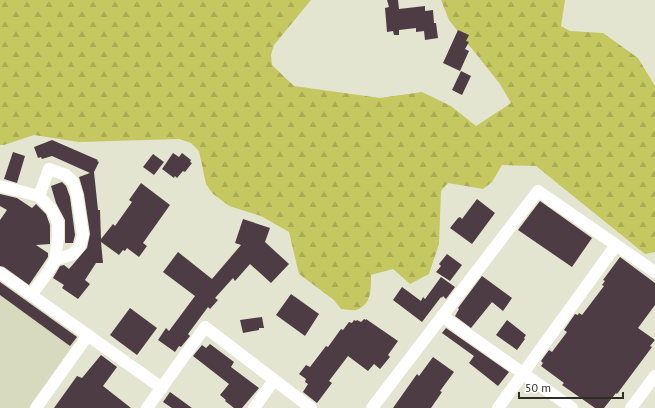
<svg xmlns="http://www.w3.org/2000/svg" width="655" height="408" viewBox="0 0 655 408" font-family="'PT Sans',sans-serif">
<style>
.built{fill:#d8dabf}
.forest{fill:url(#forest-firs)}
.building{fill:#4d3c44}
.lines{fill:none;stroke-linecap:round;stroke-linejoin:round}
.street{stroke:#fff;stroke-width:12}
</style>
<defs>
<pattern id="forest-firs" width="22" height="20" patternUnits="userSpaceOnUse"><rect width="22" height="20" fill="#c5c861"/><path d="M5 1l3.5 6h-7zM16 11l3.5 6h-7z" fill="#aaac54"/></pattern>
</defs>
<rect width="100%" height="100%" fill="#e3e5d1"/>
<!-- built -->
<polygon class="built" points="0,278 77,334 78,342 30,408 0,408"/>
<!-- forest -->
<path class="forest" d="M0,0H311L274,45L271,55L272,65L294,86L380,98L422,92L451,106L476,126L511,103L500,84L449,20L441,0H565L561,26L570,31L603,33L638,58L655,86V252L645,254L536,166L502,165L492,182L483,189L448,183L441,191L439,244L429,274L410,284L393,269L371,275C371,288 372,305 356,310C352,311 345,309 341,309L334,300L299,274L289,232L261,216L229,206L212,193L206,184L199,151L191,143L179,139L79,142L34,135L4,145H0Z"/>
<!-- building -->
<g class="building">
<polygon points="387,0 398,0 399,9 425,6 425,11 433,10 434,23 436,23 438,38 425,40 424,31 416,32 416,28 399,30 399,35 394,35 393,31 387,32 385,8 389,7"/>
<polygon points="458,30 469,35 466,41 469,42 465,49 469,51 460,71 443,63"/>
<polygon points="461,71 471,76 462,95 452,90"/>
<polygon points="52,140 98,160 97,161 99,162 94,172 98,210 100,210 101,239 113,224 115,226 132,202 129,200 141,183 170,205 143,243 147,246 139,257 127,248 125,251 123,250 119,255 101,242 103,263 96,263 85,280 90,284 78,299 62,288 64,285 53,278 60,266 64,265 69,269 87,248 90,234 84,194 79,177 90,173 52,156 42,159 41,157 38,158 34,147"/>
<polygon points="13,152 25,156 17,183 4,179"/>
<polygon points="173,153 179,157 182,153 191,160 190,162 192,163 185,172 183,171 177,178 175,176 174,178 162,169"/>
<polygon points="153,154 164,162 154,175 143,167"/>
<polygon points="62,182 66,186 70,197 75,235 73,243 65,243 65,220 56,203 51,186"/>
<polygon points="0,194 17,198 32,208 36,204 46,214 50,225 50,244 36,245 48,253 48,257 29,285 4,267 0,266 0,220 7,210 0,206"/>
<polygon points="477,199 495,213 472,244 450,228 458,218 460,217 462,219"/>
<polygon points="540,201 592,238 572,267 518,230"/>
<polygon points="243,219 270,228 265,242 289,264 271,283 250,264 235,281 233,278 215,298 218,300 210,309 208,307 188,334 190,336 181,347 179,346 175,352 158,340 166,328 169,331 195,296 163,272 178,252 212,279 241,245 235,243"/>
<polygon points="447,254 462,265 450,281 436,272 441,266 439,264"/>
<polygon points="620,257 655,283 655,305 638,328 655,340 650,346 652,347 617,394 616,393 604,408 595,408 562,385 564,383 541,366 543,363 541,361 549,350 552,352 567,332 564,330 575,314 578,315 579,313 582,315 604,286 602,285 605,281 603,280"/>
<polygon points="482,276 512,298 503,311 492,302 471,328 455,316 459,309 458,308"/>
<polygon points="441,277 455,287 446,299 443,296 442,298 441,297 422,322 393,300 402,287 421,301 423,297 425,299"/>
<polygon points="0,282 77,337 70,346 0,295"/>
<polygon points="291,294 319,314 305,336 276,315"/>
<polygon points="130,308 157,328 137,355 110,335"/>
<polygon points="262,317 264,328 259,328 259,330 243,333 240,320"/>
<polygon points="364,319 366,320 366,319 398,341 388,355 390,357 380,369 374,364 368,371 348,356 329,381 332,383 317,403 303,392 308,384 305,382 306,379 299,374 306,365 310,367 326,346 328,347 341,329 343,330 349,322 352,323 354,320 356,321 357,320 361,322"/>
<polygon points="507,320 526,335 524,338 525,339 517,350 496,335"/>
<polygon points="446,328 509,372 498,386 469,363 474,356 442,333"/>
<polygon points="210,344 234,362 231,367 259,388 242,408 234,408 225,401 226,400 220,395 229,384 193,356 202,345 206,348"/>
<polygon points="101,355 117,367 103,386 131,408 54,408 77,376 82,378"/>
<polygon points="433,357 454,372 440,391 442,392 431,408 393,408 417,374 419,376"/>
<polygon points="170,392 192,408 172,408 163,402"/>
</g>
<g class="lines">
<!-- street -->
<g class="street">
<polyline points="0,186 39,196 52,210 58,223 58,237 55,260 46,275 31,295"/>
<polyline points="39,196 49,169 66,175 73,182 77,195 83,235 80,246 73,254 55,260"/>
<polyline points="0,273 162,388"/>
<polyline points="442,316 572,408"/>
<polyline points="36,408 88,335"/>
<polyline points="147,408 205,327 311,408"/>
<polyline points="254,408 274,380"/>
<polyline points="372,408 538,191 655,272"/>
<polyline points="498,408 616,245"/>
<polyline points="631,408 655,376"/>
</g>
</g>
<!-- scale -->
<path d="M519 392v6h104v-6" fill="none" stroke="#2e2e27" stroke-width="2"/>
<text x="525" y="392" font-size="12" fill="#2e2e27" stroke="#ffffff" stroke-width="3" paint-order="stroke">50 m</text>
</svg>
